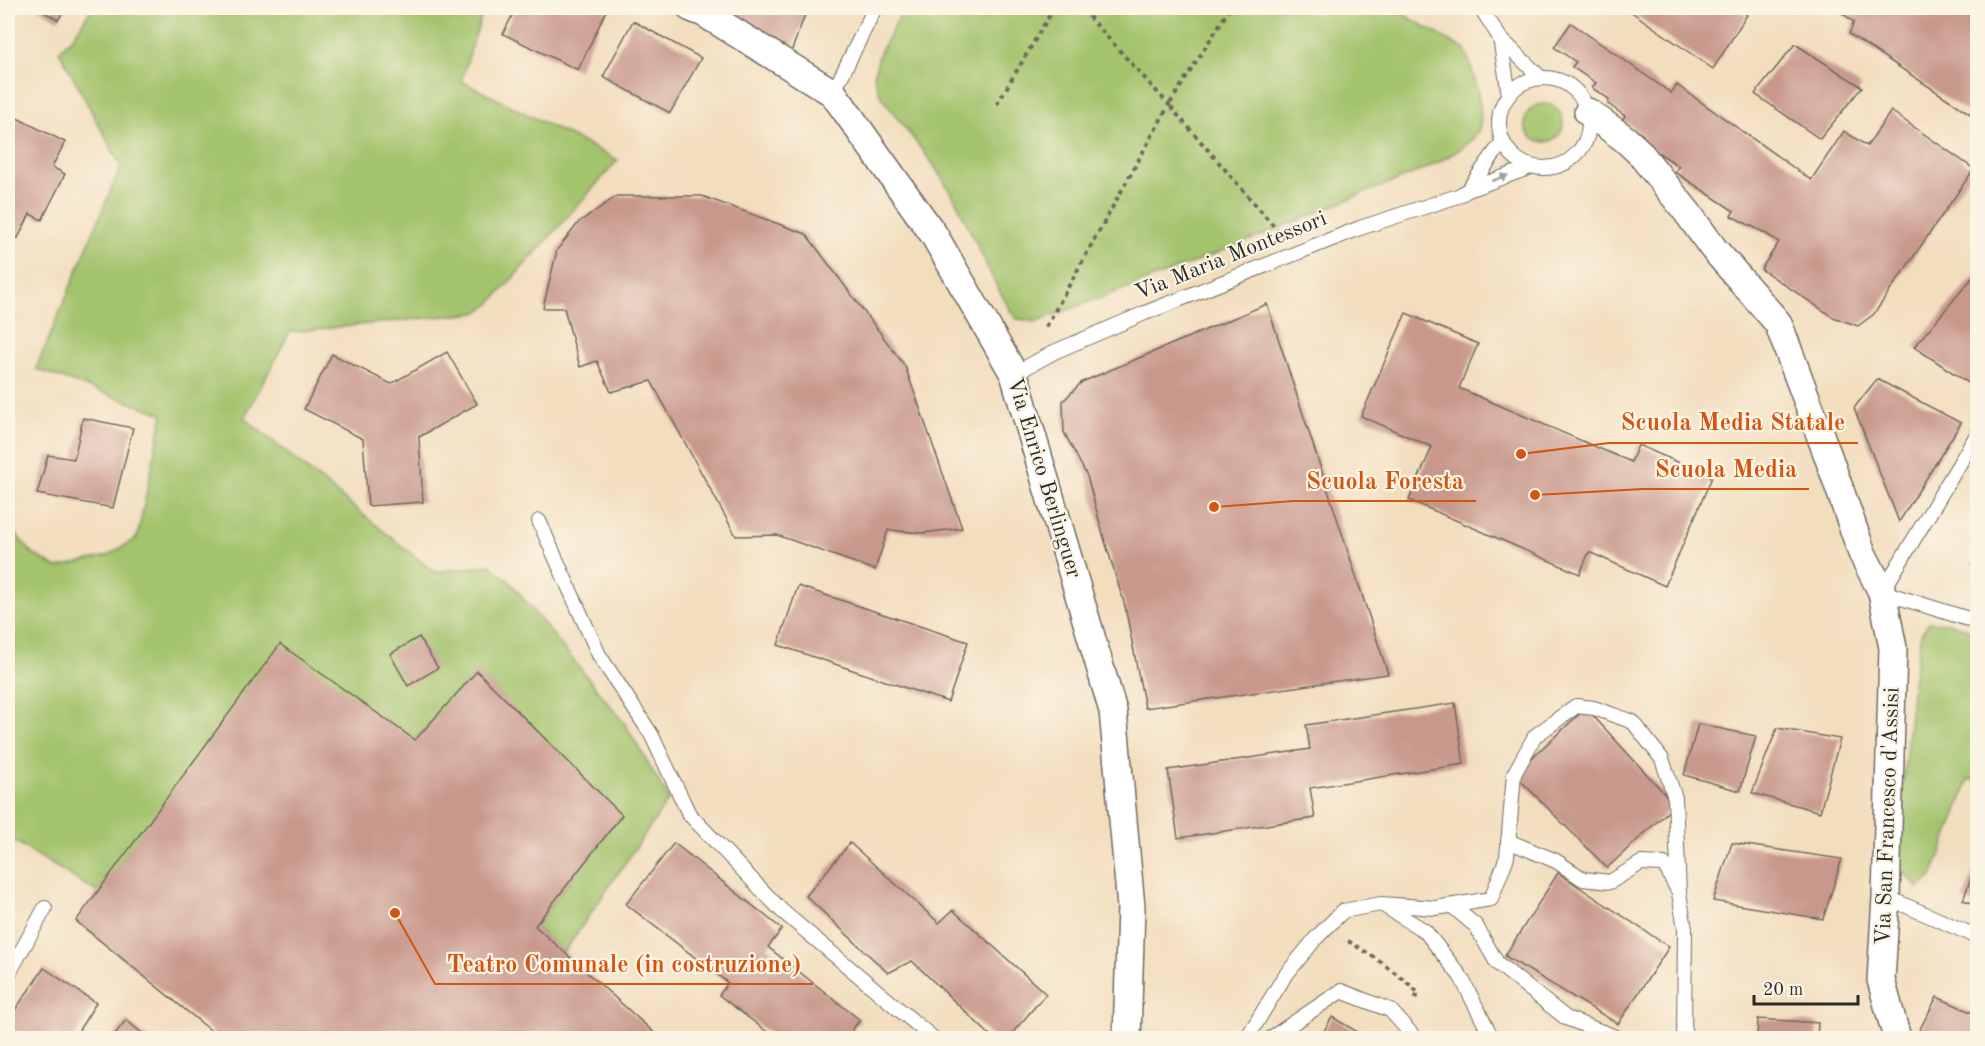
<svg xmlns="http://www.w3.org/2000/svg" width="1985" height="1046" viewBox="0 0 1985 1046" font-family="'Old Standard TT',serif">
<style>
.green{fill:#a3c36c;stroke:#67774c;stroke-width:1.5}
.building{fill:#c8988c}
.lines{fill:none;stroke-linecap:round;stroke-linejoin:round}
.lane-casing{stroke:#71695e;stroke-width:16}
.street-casing{stroke:#71695e;stroke-width:30}
.path{stroke:#71695e;stroke-width:4;stroke-dasharray:4.5 4.5;stroke-linecap:butt}
.lane{stroke:#fff;stroke-width:14}
.street{stroke:#fff;stroke-width:27}
.oneway{fill:#a0a0a0}
.labels{text-anchor:middle;dominant-baseline:central;stroke-width:4.5;stroke-linejoin:round;paint-order:stroke}
.street-label{font-size:22px;fill:#2b2b2b;stroke:#fcf5e5}
.leader{fill:none;stroke:#d5540f;stroke-width:2}
.callout-dot{fill:#d5540f;stroke:#fcf5e5;stroke-width:2}
.callout-label{font-size:24px;text-anchor:middle;font-weight:bold;fill:#d5540f;stroke:#fcf5e5;stroke-width:4.5;stroke-linejoin:round;paint-order:stroke}
</style>
<rect width="100%" height="100%" fill="#fcf5e5"/>
<filter id="ink" filterUnits="userSpaceOnUse"><feTurbulence type="fractalNoise" baseFrequency=".0167" numOctaves="2"/><feDisplacementMap in="SourceGraphic" scale="12" xChannelSelector="R" yChannelSelector="G"/><feConvolveMatrix kernelMatrix="1 2 1 2 8 2 1 2 1" color-interpolation-filters="sRGB"/></filter>
<filter id="wash" filterUnits="userSpaceOnUse"><feTurbulence type="fractalNoise" baseFrequency=".008" numOctaves="4" result="noise"/><feDisplacementMap in="SourceGraphic" scale="24" xChannelSelector="R" yChannelSelector="G"/><feGaussianBlur stdDeviation="1.35" result="paint"/><feColorMatrix in="noise" values="0 0 0 0 0 0 0 0 0 0 0 0 0 0 0 0 0 1.4 0 .05"/><feComposite in="paint" operator="in"/></filter>
<g filter="url(#wash)">
<rect width="100%" height="100%" fill="#f2ddbd"/>
<!-- green -->
<g class="green">
<polygon points="92,8 484,8 461,81 618,160 488,306 476,313 290,332 244,418 434,572 490,565 510,582 625,724 669,799 564,952 535,926 621,815 477,672 415,740 98,893 8,837 8,525 32,553 57,568 107,556 137,538 163,414 36,369 121,166 59,51 73,37"/>
<path d="M904,8H1393L1465,50C1472,67 1488,118 1477,133C1455,162 1394,181 1361,194C1254,240 1145,282 1035,322L1015,318L996,285L955,199L933,164L881,97L874,77L879,54Z"/>
<circle cx="1544" cy="123" r="19"/>
<polygon points="1929,622 1949,623 1977,632 1977,781 1969,779 1932,877 1919,888 1903,871 1896,854 1913,683 1921,634"/>
</g>
<g id="blocks">
<!-- building -->
<g class="building">
<polygon points="37,8 66,8 58,20"/>
<polygon points="516,8 603,8 607,9 578,70 503,34"/>
<polygon points="716,8 795,8 806,12 790,55"/>
<polygon points="1626,8 1738,8 1747,15 1713,69"/>
<polygon points="1835,8 1961,8 1978,20 1978,119 1849,34 1854,22"/>
<polygon points="633,21 701,58 670,113 603,77"/>
<polygon points="1571,23 1671,93 1677,85 1811,180 1844,131 1867,146 1891,111 1974,169 1874,314 1858,326 1833,317 1761,269 1779,242 1763,232 1731,216 1734,211 1675,172 1679,166 1639,140 1643,135 1622,120 1625,116 1608,104 1609,99 1592,88 1596,83 1572,67 1576,62 1554,47"/>
<polygon points="1795,44 1862,87 1820,139 1755,94"/>
<polygon points="17,118 65,142 52,167 65,174 42,220 30,214 18,238 8,233 8,136"/>
<polygon points="617,196 702,196 806,234 905,366 962,528 923,533 888,530 875,570 777,535 736,536 651,381 611,392 597,361 580,367 564,308 543,308 557,250 579,222"/>
<polygon points="1978,271 1978,385 1976,388 1914,347"/>
<polygon points="1267,304 1388,674 1145,708 1125,606 1104,538 1087,476 1064,432 1063,401 1082,382"/>
<polygon points="1406,313 1478,344 1459,388 1631,462 1638,445 1712,477 1665,586 1589,552 1580,574 1409,500 1432,447 1361,416"/>
<polygon points="447,352 477,404 419,437 423,502 368,506 363,439 304,409 332,354 391,384"/>
<polygon points="1877,379 1961,423 1899,522 1854,408"/>
<polygon points="83,418 133,428 113,508 37,494 48,455 74,459"/>
<polygon points="1977,553 1978,553 1978,568 1972,565"/>
<polygon points="798,586 968,642 948,702 778,645"/>
<polygon points="419,637 438,668 408,686 390,654"/>
<polygon points="280,644 415,740 477,671 622,815 535,926 660,1038 220,1038 76,921"/>
<polygon points="1455,703 1464,764 1310,788 1315,818 1178,838 1168,770 1310,749 1306,725"/>
<polygon points="1586,708 1675,805 1607,868 1514,774"/>
<polygon points="1698,724 1756,736 1740,791 1684,775"/>
<polygon points="1777,728 1840,739 1820,812 1752,793"/>
<polygon points="674,843 782,929 768,947 860,1020 852,1030 862,1038 775,1038 719,995 728,983 626,904"/>
<polygon points="850,843 939,923 953,910 1046,994 1008,1038 993,1038 912,961 888,973 806,896"/>
<polygon points="1732,843 1842,859 1823,919 1713,901"/>
<polygon points="1978,858 1978,905 1963,900"/>
<polygon points="1558,873 1669,947 1618,1024 1505,956"/>
<polygon points="44,968 96,1003 74,1038 8,1038 8,1020"/>
<polygon points="1937,997 1978,1015 1978,1038 1915,1038"/>
<polygon points="1332,1017 1368,1038 1320,1038"/>
<polygon points="1758,1019 1818,1023 1817,1038 1757,1038"/>
<polygon points="126,1020 148,1038 112,1038"/>
</g>
</g>
</g>
<g filter="url(#ink)">
<use href="#blocks" fill-opacity="0" stroke="#71695e" stroke-width="1.5"/>
<g class="lines">
<defs>
<g id="lane">
<polyline points="1481,8 1500,38 1541,78"/>
<polyline points="1500,38 1509,95"/>
<circle cx="1544" cy="123" r="45"/>
<polyline points="833,93 875,8"/>
<polyline points="1468,190 1503,141"/>
<polyline points="1014,374 1054,352 1145,313 1360,228 1458,196 1468,190 1531,167"/>
<polyline points="1978,433 1882,592 1978,622"/>
<polyline points="539,521 599,655 651,734 689,814 782,911 933,1038"/>
<polyline points="1508,841 1556,861 1583,879 1610,882 1641,863 1664,864 1677,889"/>
<polyline points="1886,897 1978,937"/>
<polyline points="1383,905 1425,931 1461,977 1492,1038"/>
<polyline points="1452,906 1476,926 1497,963 1566,1018 1618,1038"/>
<polyline points="8,975 45,908"/>
<polyline points="216,1038 217,1037"/>
<polyline points="1247,1038 1284,977 1316,938 1343,911 1381,904 1436,908 1491,899 1507,857 1514,774 1535,736 1576,706 1594,708 1633,722 1662,759 1675,798 1679,893 1685,929 1684,1038"/>
<polyline points="1271,1038 1341,991 1390,1010 1415,1038"/>
</g>
<g id="street">
<polyline points="691,8 704,13 833,93 934,235 1014,374 1113,711 1131,907 1127,1038"/>
<polyline points="1588,112 1625,139 1639,152 1687,212 1713,248 1778,323 1828,456 1862,553 1882,592 1893,648 1886,897 1881,980 1897,1038"/>
</g>
</defs>
<!-- lane casing -->
<use href="#lane" class="lane-casing"/>
<!-- street casing -->
<use href="#street" class="street-casing"/>
<!-- path -->
<g class="path">
<polyline points="1230,8 1169,105 1280,233"/>
<polyline points="997,104 1054,8"/>
<polyline points="1046,327 1169,105 1081,8"/>
<path d="M1348,941C1374,956 1397,973 1419,993L1415,998"/>
</g>
<!-- lane -->
<use href="#lane" class="lane"/>
<!-- street -->
<use href="#street" class="street"/>
</g>
<!-- one-way arrows -->
<defs><path id="oneway-solid" d="M-6-.8H1V-3.2L6.5 0L1 3.2V.8H-6Z" transform="scale(1.5)"/></defs>
<use class="oneway" href="#oneway-solid" transform="translate(1500 178) rotate(-20)"/>
</g>
<g class="labels">
<!-- street labels -->
<g class="street-label">
<text transform="translate(1231 256) rotate(-22)">Via Maria Montessori</text>
<text transform="translate(1044 478) rotate(73)">Via Enrico Berlinguer</text>
<text transform="translate(1888 816) rotate(-88)">Via San Francesco d'Assisi</text>
</g>
</g>
<!-- callouts -->
<path class="leader" d="M1521 454L1609 443H1858M1535 495L1643 489H1809M1214 507L1294 501H1476M395 913L435 984H813"/>
<g class="callout-dot">
<circle cx="1521" cy="454" r="6"/>
<circle cx="1535" cy="495" r="6"/>
<circle cx="1214" cy="507" r="6"/>
<circle cx="395" cy="913" r="6"/>
</g>
<g class="callout-label">
<text x="1733" y="430">Scuola Media Statale</text>
<text x="1726" y="477">Scuola Media</text>
<text x="1385" y="489">Scuola Foresta</text>
<text x="624" y="972">Teatro Comunale (in costruzione)</text>
</g>
<!-- margin -->
<rect width="1985" height="1046" fill="none" stroke="#fcf5e5" stroke-width="30"/>
<!-- scale -->
<path d="M1754 995v9h104v-9" fill="none" stroke="#2b2b2b" stroke-width="3"/>
<text x="1763" y="995" font-size="18" fill="#2b2b2b" stroke="#fcf5e5" stroke-width="4.5" paint-order="stroke">20 m</text>
</svg>
